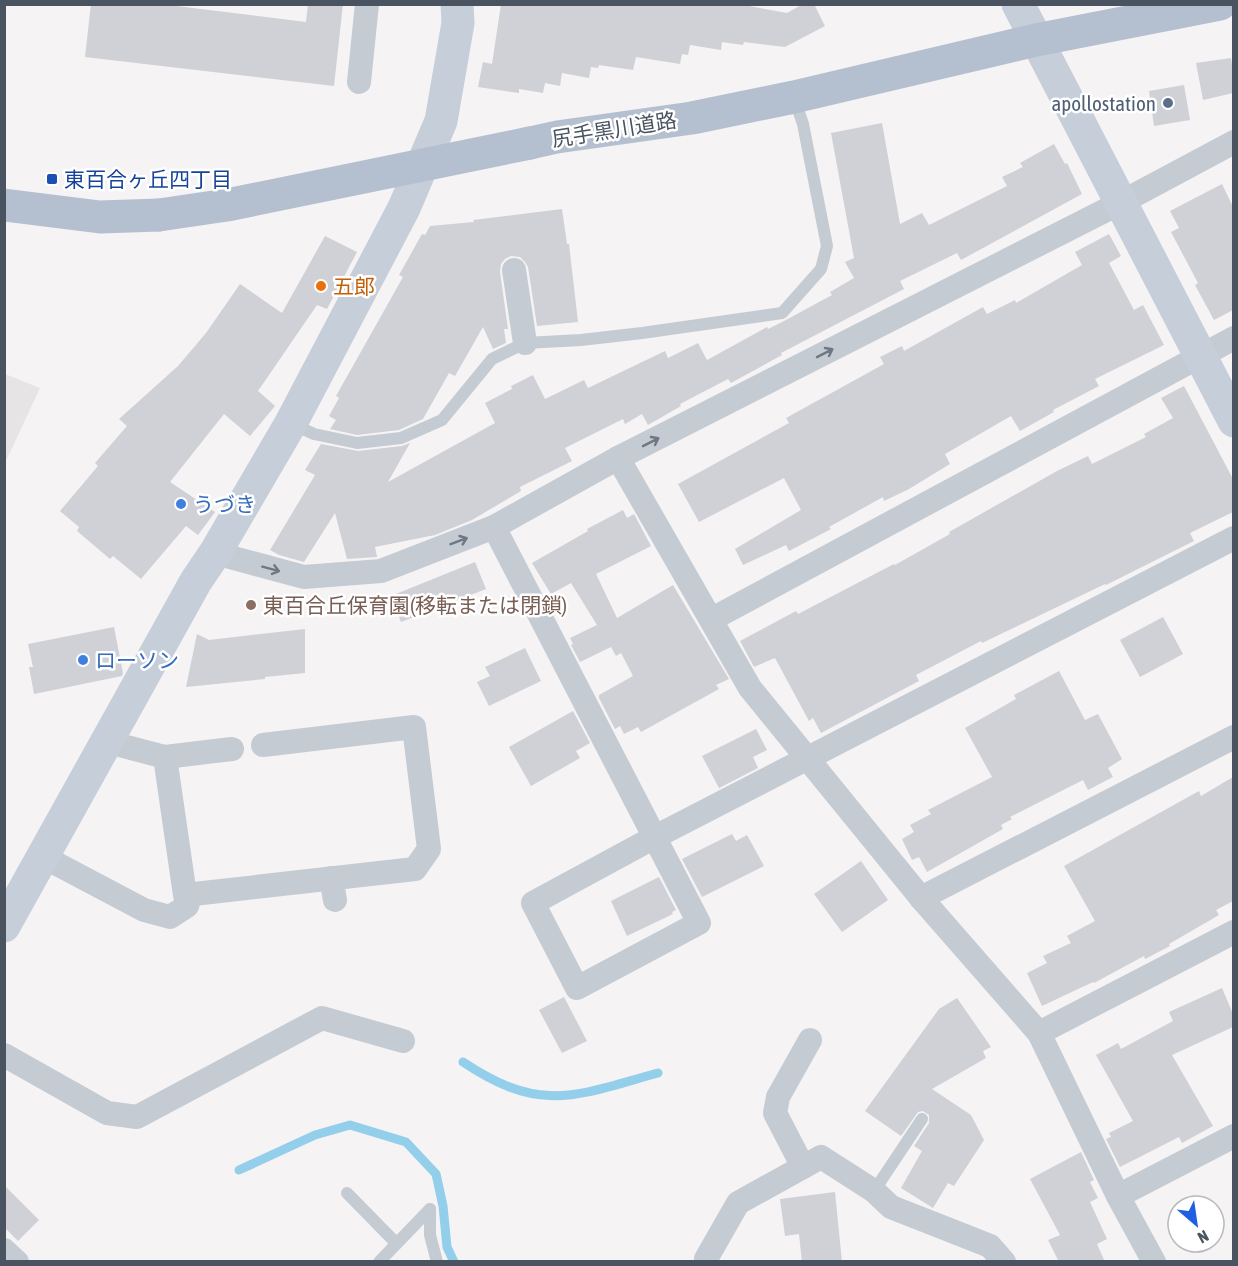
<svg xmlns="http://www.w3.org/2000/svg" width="1238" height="1266" viewBox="0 0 1238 1266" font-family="'Asap Condensed','Noto Sans JP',sans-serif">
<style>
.education{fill:#e6e4e5}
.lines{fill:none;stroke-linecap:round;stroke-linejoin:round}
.stream{stroke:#93ceeb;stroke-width:9}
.building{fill:#cfd1d7}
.lane{stroke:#c4cbd3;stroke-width:12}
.street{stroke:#c4cbd3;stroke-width:24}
.secondary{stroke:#c6ceda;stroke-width:33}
.primary{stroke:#b4bfd0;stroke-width:33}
.primary-bridge{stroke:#b4bfd0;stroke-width:33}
.oneway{stroke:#6f7782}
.service-dot{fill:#5c6f8a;stroke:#fff;stroke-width:2}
.transit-dot{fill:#1a4fb4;stroke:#fff;stroke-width:2}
.food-dot{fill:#e8710a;stroke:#fff;stroke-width:2}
.shop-dot{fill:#3f7fe0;stroke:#fff;stroke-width:2}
.education-dot{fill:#8d6e63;stroke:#fff;stroke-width:2}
.labels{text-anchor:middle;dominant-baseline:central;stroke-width:5;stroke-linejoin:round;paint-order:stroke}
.service-label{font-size:21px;fill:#4e5e75;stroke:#fff;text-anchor:end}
.street-label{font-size:21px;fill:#4a5360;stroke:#fff}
.transit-label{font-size:21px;fill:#164399;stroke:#fff;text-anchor:start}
.food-label{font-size:21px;fill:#c56008;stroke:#fff;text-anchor:start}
.shop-label{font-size:21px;fill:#366cbe;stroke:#fff;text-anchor:start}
.education-label{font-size:21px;fill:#785e54;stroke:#fff;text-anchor:start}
</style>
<rect width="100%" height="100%" fill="#f5f3f3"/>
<!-- education -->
<polygon class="education" points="5,374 40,388 5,463"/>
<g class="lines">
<!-- stream -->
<g class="stream">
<path d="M463,1062C541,1114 575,1096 658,1073"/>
<polyline points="239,1170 315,1135 350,1125 406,1142 436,1174 443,1206 447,1247 454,1262"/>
</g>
</g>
<!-- building -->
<g class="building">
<polygon points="91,4 160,4 306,22 308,4 343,4 334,86 85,57"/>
<polygon points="501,4 738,4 787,13 803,4 814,4 825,26 785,47 744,42 743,45 722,42 721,50 690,45 688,55 682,54 680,64 636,57 633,70 599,65 598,68 591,67 589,78 562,73 560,86 545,83 543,93 519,89 519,93 478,87 483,62 492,64"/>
<polygon points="1231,58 1233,72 1233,93 1203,100 1196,63"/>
<polygon points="1184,85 1190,120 1154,126 1149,91"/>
<polygon points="882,123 900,224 922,213 929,225 1007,186 1002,177 1023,167 1020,163 1054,144 1065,164 1067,163 1082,194 961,260 957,253 900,281 904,289 781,353 782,355 731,383 728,379 680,404 681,406 648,425 642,414 625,424 623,419 565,448 572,461 520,487 521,491 472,520 435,535 375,547 377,557 347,559 335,513 304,562 279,555 270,550 315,475 305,470 321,444 358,451 402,446 410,443 388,482 495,423 485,403 512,389 511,386 533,375 545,399 584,380 588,388 665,351 668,358 698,343 707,360 767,327 768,329 784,321 832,295 830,292 854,278 845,262 854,258 831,133"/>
<polygon points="1222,184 1233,207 1233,310 1214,320 1195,285 1198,283 1171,232 1179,228 1170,211"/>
<polygon points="562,209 567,244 569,244 578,322 537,326 528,267 525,262 520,257 511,256 505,259 501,264 500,272 508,329 504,329 506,343 493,349 483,327 455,376 449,373 423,419 399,430 357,435 330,429 336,420 329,416 339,398 336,396 403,277 399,275 422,234 425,235 430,226 474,222 473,220"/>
<polygon points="1109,234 1121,256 1109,263 1134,310 1143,305 1164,345 1095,379 1099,386 1053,410 1054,412 1020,431 1011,416 945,454 950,464 909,489 884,501 883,497 829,527 831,529 789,551 786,545 743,565 735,549 801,510 784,478 699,522 678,484 789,423 786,418 884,364 880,357 902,346 904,351 983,307 987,314 1015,300 1016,303 1082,265 1075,252"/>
<polygon points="325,236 357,252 327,309 317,305 258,391 275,406 250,436 224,414 170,482 215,512 198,535 186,526 141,579 113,556 110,559 77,531 79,527 60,511 98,466 95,463 127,426 119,419 178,366 206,333 240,284 282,313"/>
<polygon points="1184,386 1233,479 1233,512 1190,533 1194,541 1106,585 1105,584 982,643 981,641 916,675 919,681 821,733 813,718 809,721 775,658 754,667 740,641 796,611 798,614 894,564 895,565 950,534 949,532 1057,471 1088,456 1092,464 1146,437 1144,434 1173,418 1161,398"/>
<polygon points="623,510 627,518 634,514 651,546 596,574 617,618 673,585 729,679 716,685 719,689 641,732 638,727 624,734 620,726 615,729 599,698 599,695 633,676 621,653 616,656 611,647 580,662 571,645 573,644 570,638 597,625 571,583 551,594 532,563 588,531 587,529"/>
<polygon points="475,562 486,589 401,622 391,596"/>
<polygon points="1163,617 1183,654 1140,677 1120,640"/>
<polygon points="114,627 123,673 122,676 34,694 29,667 33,667 28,644"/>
<polygon points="305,629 305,673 265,677 265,679 186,687 197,634 209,640"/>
<polygon points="525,648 541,681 489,706 477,682 490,676 485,667"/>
<polygon points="1059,671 1085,720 1098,714 1122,759 1108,768 1113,777 1088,790 1083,780 1010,817 1012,819 1001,825 1003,829 927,872 919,857 912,860 902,839 914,832 910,825 931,814 928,810 992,777 965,728 1016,699 1014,695"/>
<polygon points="573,711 590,743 576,751 580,758 531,786 509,747"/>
<polygon points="756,729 767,750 753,757 758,768 719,788 702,756"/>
<polygon points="1233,777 1233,901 1216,910 1219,915 1169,944 1170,946 1145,959 1144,956 1094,983 1093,982 1042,1006 1027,973 1047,963 1043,956 1071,943 1067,936 1095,921 1064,866 1199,791 1201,796"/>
<polygon points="732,834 736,841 747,835 764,866 702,897 682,859"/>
<polygon points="861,861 888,900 842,932 814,894"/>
<polygon points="659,877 676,910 672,912 673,914 627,936 611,901"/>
<polygon points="1222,988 1233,1014 1233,1027 1172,1055 1213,1126 1182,1143 1179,1137 1120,1167 1106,1139 1111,1137 1109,1133 1133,1121 1096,1055 1118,1043 1121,1049 1173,1021 1169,1012"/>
<polygon points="564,997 587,1041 562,1053 539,1010"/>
<polygon points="957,998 991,1047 983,1051 986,1058 932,1089 971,1115 984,1140 954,1186 948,1183 933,1208 901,1188 922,1151 914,1146 929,1123 929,1115 923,1111 918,1112 901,1136 865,1111 939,1009"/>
<polygon points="1081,1152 1094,1180 1090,1182 1098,1198 1090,1202 1107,1239 1097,1244 1105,1262 1059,1262 1048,1240 1060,1235 1030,1179"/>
<polygon points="4,1185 39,1220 18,1241 4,1227"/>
<polygon points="835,1192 842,1262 802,1262 799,1234 785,1236 780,1199"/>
</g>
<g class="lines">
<!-- lane -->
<g class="lane">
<polyline points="292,424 314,434 357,443 401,438 442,420 492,359 525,343 581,340 642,333 782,313 821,269 827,246 803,124 794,98"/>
<polyline points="874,1191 922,1119"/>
<polyline points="347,1193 396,1243"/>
<polyline points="430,1209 430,1235 437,1262"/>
<polyline points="379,1262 430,1209"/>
</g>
<!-- street -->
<g class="street">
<polyline points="359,82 367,4"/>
<polyline points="514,270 525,343"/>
<polyline points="618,458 750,688 921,898 1039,1033 1118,1196 1154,1262"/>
<polyline points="494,527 699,923 577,988 533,903 653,838 1234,538"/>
<polyline points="215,553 304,577 381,571 494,527 618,458 1120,203 1234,142"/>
<polyline points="712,619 1234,338"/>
<polyline points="108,742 165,757 185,895 415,869 429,849 414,727 263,745"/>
<polyline points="165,757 232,749"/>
<polyline points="42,858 57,864 144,910 170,917 187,906 191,894"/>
<polyline points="331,878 335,900"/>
<polyline points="921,898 1234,737"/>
<polyline points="1039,1033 1234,932"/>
<polyline points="4,1055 107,1113 137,1117 322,1018 403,1041"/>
<polyline points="803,1167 775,1113 778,1097 810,1040"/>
<polyline points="1118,1196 1234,1136"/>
<polyline points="4,1250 17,1262"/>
<polyline points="706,1259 738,1203 821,1157 874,1191 891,1207 990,1246 1004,1262"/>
</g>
<!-- secondary -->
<g class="secondary">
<polyline points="1018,4 1234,421"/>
<polyline points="4,926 196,581 215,553 291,423 404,208 441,121 458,23 457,4"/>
</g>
<!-- primary -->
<g class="primary">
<polyline points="530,143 557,137 692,118 794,97 1036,40 1220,4"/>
<polyline points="4,205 100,217 159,215"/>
</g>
<!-- primary-bridge -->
<polyline class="primary-bridge" points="159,215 227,205 530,143"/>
</g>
<!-- one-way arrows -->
<defs><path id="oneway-shaft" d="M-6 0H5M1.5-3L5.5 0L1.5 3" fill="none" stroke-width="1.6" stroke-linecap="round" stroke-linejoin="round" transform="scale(1.5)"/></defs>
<g class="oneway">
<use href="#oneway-shaft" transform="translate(825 353) rotate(-27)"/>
<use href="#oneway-shaft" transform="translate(651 442) rotate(-27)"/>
<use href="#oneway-shaft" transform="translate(459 541) rotate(-21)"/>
<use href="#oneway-shaft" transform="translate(271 569) rotate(15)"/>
</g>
<!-- markers -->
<circle class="service-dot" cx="1168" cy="103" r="6"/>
<rect class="transit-dot" x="46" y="173" width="12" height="12" rx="3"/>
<circle class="food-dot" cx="321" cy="286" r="6"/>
<g class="shop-dot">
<circle cx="181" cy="504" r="6"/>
<circle cx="83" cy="660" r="6"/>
</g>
<circle class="education-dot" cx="251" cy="605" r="6"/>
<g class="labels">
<!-- service labels -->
<g class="service-label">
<text x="1156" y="103">apollostation</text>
</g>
<!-- street labels -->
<g class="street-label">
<text transform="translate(614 129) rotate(-9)">尻手黒川道路</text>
</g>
<!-- transit labels -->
<g class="transit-label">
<text x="64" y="179">東百合ヶ丘四丁目</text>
</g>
<!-- food labels -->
<g class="food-label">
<text x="333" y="286">五郎</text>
</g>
<!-- shop labels -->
<g class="shop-label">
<text x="193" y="504">うづき</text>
<text x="95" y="660">ローソン</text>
</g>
<!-- education labels -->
<g class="education-label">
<text x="263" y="605">東百合丘保育園(移転または閉鎖)</text>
</g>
</g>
<!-- border -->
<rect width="1238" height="1266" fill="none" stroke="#4a5360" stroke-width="12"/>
<!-- north arrow -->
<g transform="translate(1196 1224) rotate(151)"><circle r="28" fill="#ffffff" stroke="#b7babf" stroke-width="1.5"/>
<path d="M0-4.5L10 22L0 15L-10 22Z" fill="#205fe1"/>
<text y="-9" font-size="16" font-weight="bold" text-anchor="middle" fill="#4a5360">N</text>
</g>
</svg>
